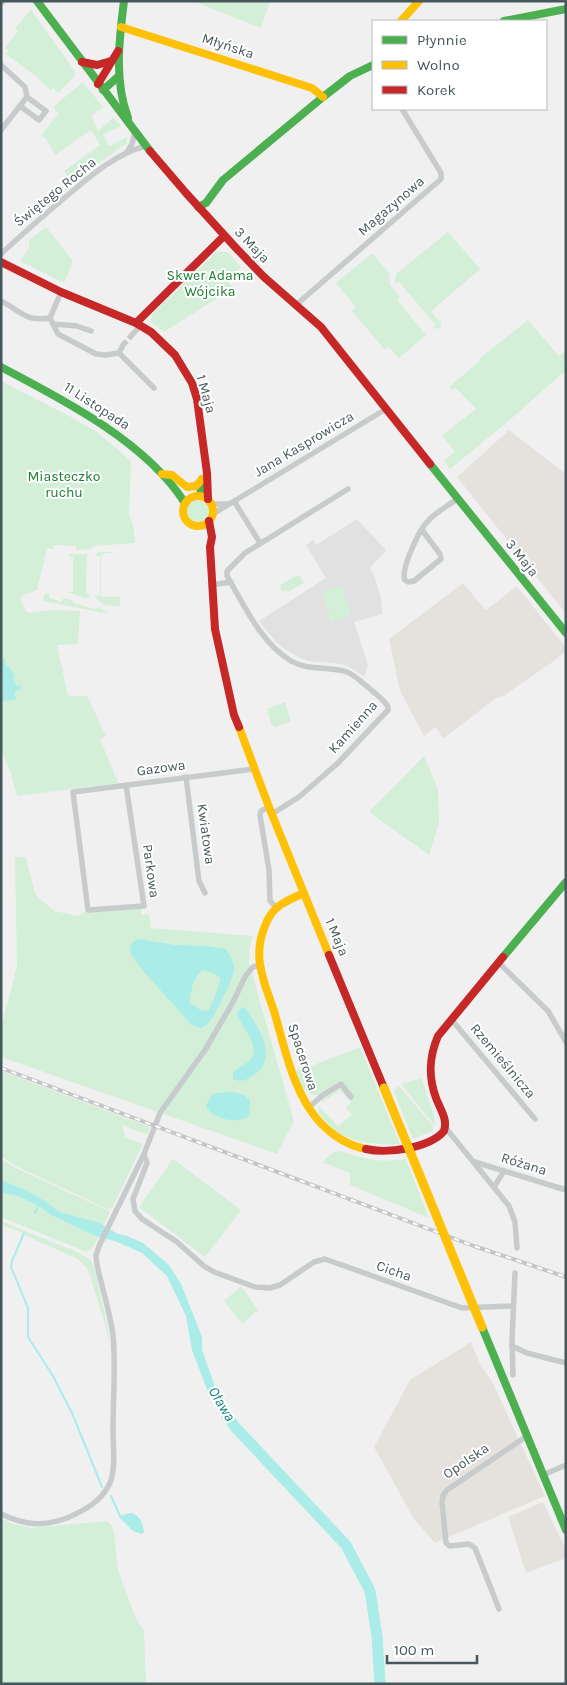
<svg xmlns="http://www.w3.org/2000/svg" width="567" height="1685" viewBox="0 0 567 1685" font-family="Karla,sans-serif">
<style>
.commercial{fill:#e5e2de}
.education{fill:#e2e1e2}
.green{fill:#d4efd8}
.water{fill:#aaece8;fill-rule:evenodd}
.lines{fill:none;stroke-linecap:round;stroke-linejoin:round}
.stream{stroke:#aaece8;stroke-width:2}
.river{stroke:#aaece8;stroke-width:11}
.street-tunnel{stroke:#c6cacb;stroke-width:5.5;stroke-dasharray:5.5 3;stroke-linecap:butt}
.street{stroke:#c7cbcc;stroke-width:5.5}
.fast{stroke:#4caf50;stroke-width:8}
.slow{stroke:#ffc107;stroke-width:8}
.jam{stroke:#c62828;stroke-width:8}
.rail-casing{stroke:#c3c6c7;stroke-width:4}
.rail{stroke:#fff;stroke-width:2;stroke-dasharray:5.5;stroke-linecap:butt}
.slow-bridge{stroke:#ffc107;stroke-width:9}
.labels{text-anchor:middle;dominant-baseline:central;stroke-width:4;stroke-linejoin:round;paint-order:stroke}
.street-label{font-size:14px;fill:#47585c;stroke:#fff}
.park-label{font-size:14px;fill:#197c30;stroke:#fff}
.water-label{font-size:15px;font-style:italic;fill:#10827b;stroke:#fff}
</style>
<rect width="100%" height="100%" fill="#f0f0f0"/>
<!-- commercial -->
<g class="commercial">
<polygon points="509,430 566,474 566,614 457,477"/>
<polygon points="463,583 486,610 517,586 566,648 566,651 554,661 502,697 496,698 443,739 436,727 424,736 400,691 389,639"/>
<polygon points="471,1342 481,1366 492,1381 545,1496 435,1543 414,1519 374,1447 410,1380"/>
<polygon points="543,1502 566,1550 566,1558 526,1573 508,1517"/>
</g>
<!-- education -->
<polygon class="education" points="357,519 386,550 370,568 375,578 381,598 382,614 354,622 368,665 364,677 355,670 342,664 308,661 300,658 285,649 276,642 259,621 326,578 306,545 313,540 316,545"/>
<!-- green -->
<g class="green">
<polygon points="193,1 270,1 261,28"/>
<polygon points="31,10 75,71 74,77 58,93 53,88 50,90 38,78 6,54 9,51 5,48 18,31 15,28"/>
<polygon points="83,82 103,107 91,116 98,131 113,118 121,126 103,135 109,146 127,137 127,143 72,182 64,171 100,145 91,130 55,155 46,138 41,136 59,113 53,107"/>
<polygon points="46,227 73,261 64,283 20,261 29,248 29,240"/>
<polygon points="448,232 480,269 431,311 441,324 441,327 436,329 433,328 436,325 399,282 396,284 395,283 396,274"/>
<polygon points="217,252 228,252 241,267 227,280 233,288 164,332 150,321 153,313"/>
<polygon points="372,253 389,273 390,285 400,297 397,300 426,335 399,358 389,347 385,350 352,311 356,307 336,283"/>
<polygon points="528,320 559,356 566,351 566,370 511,419 450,469 444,461 455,452 442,435 476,409 456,388 452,390 449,387 480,361 479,359"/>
<polygon points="1,381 73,418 97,432 131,461 129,515 133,524 135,543 93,546 91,549 76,550 76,546 54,545 54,549 47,548 37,590 22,596 20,599 27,613 52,610 80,611 78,644 57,645 68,696 87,696 106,736 100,739 118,783 17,796 10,770 1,751"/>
<circle cx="198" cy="511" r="11"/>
<path d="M98,552H112V553L101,554V597H120V606C111,606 99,606 95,596L100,595V556H95Z"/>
<polygon points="69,554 87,554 90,555 87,556 86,593 90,594 88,598 85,598 69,593 69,592 73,591 73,557 69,557"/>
<polygon points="300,576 304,583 288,592 286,590 282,592 279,586 293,577"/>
<polygon points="342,586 351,616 331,622 322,592"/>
<polygon points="49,593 49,598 62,602 63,598 72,600 74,603 95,609 98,607 111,614 43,601 44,595"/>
<polygon points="285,702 291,722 275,727 271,724 267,709"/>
<polygon points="424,756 438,789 439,823 429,855 369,812"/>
<polygon points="15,857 26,857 35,894 54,911 79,916 83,912 141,908 141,915 149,914 151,928 252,936 249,951 249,963 294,1121 277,1154 1,1057 1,1028 17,966"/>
<path d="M360,1047L400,1144C380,1145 357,1144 339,1133C333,1130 329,1124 325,1120C320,1115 317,1113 319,1106L338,1126L352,1115L346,1108L351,1102L340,1090L323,1102L318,1095L310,1094L301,1086L296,1070L306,1068Z"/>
<polygon points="1,1071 150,1127 147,1135 122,1125 125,1137 143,1144 112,1208 107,1209 84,1198 16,1166 1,1156"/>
<path d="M422,1078C424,1090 438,1118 435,1126L401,1084Z"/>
<polygon points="399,1086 433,1126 433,1131 413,1139 394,1091"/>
<path d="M340,1151C364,1159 381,1163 406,1159L429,1218L350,1185V1173L322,1162L334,1152Z"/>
<polygon points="1,1159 16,1168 109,1211 110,1213 103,1225 60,1212 45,1201 22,1188 1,1180"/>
<polygon points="173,1159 241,1210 205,1257 139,1207"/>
<path d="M1,1193L18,1196L42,1208L49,1214L98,1237C95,1243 93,1251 84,1251L1,1217Z"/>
<polygon points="1,1221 77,1252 91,1260 95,1271 108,1328 110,1347 105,1324 88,1269 78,1259 26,1236 19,1231 1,1225"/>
<polygon points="241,1286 258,1310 242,1324 224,1301"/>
<polygon points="1,1518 13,1524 30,1528 107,1521 111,1525 114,1531 118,1570 136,1619 144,1631 146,1684 1,1684"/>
</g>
<!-- water -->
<g class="water">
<polygon points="1,656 5,659 6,667 10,667 15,677 13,678 17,686 20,685 22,689 14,692 16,699 7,701 6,697 6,701 1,702"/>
<path d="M140,939L175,945L207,946L226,949C230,955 235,964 234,971C233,979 216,1014 210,1021C208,1024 205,1026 201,1028L192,1025L144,972L131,954L130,945L136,940ZM203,970L213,973L220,978L218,989L209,1010L202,1011L190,1003C190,993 194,974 203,970Z"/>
<path d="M242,1007L246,1009C256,1023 271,1045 264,1063C262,1069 256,1074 251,1077C245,1081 239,1082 233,1079V1073C237,1067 244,1066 249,1061C263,1050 243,1028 238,1017L237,1013Z"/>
<path d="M227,1092C236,1092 243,1093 250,1100L249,1115C247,1117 245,1119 242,1119C232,1123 210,1117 206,1106L212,1094Z"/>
<polygon points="1,1180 24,1189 45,1201 60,1212 100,1223 118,1234 125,1235 143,1243 169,1265 181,1284 202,1337 202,1350 218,1395 239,1426 233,1432 208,1392 192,1350 186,1316 167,1276 142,1253 115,1241 98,1237 49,1214 42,1208 18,1196 2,1193"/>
<path d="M130,1513C140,1514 143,1524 144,1532L142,1534L133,1531L120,1518V1516Z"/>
</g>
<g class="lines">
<!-- stream -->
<g class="stream">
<polyline points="35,1213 38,1206"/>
<polyline points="24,1233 12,1261 11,1267 28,1308 28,1337 53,1376 72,1413 102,1487"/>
<polyline points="111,1496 120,1516"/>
</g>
<!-- river -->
<polyline class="river" points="227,1416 236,1428 346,1545 370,1591 377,1636 380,1684"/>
<!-- street-tunnel -->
<polyline class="street-tunnel" points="123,345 132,335"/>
<!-- street -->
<g class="street">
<polyline points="1,3 3,1"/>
<polyline points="1,65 25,87 27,97"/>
<polyline points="1,130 27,97 46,111 39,120 20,106"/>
<polyline points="127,152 132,144 135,132"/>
<path d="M1,254C21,235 42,217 62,200C87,179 114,154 146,146"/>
<polyline points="61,292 50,318 58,334 96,354 106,355 119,353 154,388"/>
<path d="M1,301C21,311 25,322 50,318"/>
<polyline points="296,305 441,179 441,173 402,109"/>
<polyline points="53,324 77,326 91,331"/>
<polyline points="132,335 141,325"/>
<polyline points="119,353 123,345"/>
<polyline points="234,501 260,543"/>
<polyline points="211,504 229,504"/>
<polyline points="213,514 386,409"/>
<path d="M422,530L440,554L441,559L414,581L408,582C405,580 404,580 404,576C404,564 419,529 428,521C436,512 448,506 457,499"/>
<polyline points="211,585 231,582"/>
<polyline points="186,777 199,881 205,893"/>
<polyline points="126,785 144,906 88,910 73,792 254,769"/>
<polyline points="269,807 261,811 260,815 269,870 270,901 276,907"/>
<path d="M272,814L299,797L338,763L388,710V707C384,699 375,694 369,688C362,683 355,675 347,672C329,666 308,671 291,661C261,643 244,605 227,576V571L245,553L348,489"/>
<polyline points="498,962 548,1011 566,1042"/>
<polyline points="451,1019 535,1119"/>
<polyline points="308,1108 323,1095 341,1084 351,1097"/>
<polyline points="445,1127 509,1206 515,1222 517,1248"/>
<polyline points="144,1154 147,1163 133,1199 135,1211 142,1219 177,1242 204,1266 214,1272 255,1287 270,1288 280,1285 314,1262 325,1259 462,1308 513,1306"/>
<polyline points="475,1162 566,1190"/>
<polyline points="494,1187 504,1171"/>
<polyline points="512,1346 527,1353 566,1363"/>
<polyline points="513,1375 512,1340 515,1273"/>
<polyline points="543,1475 566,1465"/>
<path d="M1,1514C24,1525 43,1527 67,1518C85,1510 101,1502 110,1483C116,1468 113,1446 113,1430C113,1399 116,1366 113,1335C110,1312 102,1288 97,1265L96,1256L99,1246L144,1154L160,1113L205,1050L233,1002L246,975L253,967L260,965"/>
<polyline points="499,1609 475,1548 469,1544 450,1546 446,1543 442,1502 443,1496 447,1490 527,1436"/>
</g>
<!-- fast -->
<g class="fast">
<polyline points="37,1 150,151"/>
<path d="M124,1C119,41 114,80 128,118"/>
<polyline points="504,21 566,9"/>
<polyline points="103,90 119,76"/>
<polyline points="198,207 206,203 223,180 323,97 350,76 373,65"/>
<path d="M1,367C64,400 146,442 185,503"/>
<polyline points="430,464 566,633"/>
<polyline points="200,496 202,479"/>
<polyline points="503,957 566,882"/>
<polyline points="482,1327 566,1530"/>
</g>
<!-- slow -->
<g class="slow">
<polyline points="401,21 419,1"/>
<polyline points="121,27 312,88 323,97"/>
<polyline points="162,474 172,475 187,487 196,486 202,479"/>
<circle cx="198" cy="511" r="15"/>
<polyline points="239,727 269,807 329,955"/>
<path d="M304,893C286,901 272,906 265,926C260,938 258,951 260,964C262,980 269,996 274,1011C284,1045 291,1082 311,1111C324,1130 344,1145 366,1149"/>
</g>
<!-- jam -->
<g class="jam">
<polyline points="82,62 97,65 111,61"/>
<polyline points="98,84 118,51"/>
<polyline points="150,151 186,193 236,248 264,277 321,327 430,464"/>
<polyline points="1,262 61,292 136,323 151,332 175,355 192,383 197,399 207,473 208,499"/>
<polyline points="136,323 224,236"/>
<polyline points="209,521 212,537 210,547 215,629 234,715 239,727"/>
<polyline points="329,955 384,1088"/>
<path d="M366,1149C387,1154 430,1148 444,1131C448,1119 440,1109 436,1098C428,1076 429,1057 438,1036L503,957"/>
</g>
<defs>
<polyline id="rail" points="1,1068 474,1246 566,1277"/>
</defs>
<!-- rail casing -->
<use href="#rail" class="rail-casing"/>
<!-- rail -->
<use href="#rail" class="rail"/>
<!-- slow-bridge -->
<polyline class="slow-bridge" points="384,1088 482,1327"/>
</g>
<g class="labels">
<!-- street labels -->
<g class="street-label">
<text transform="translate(228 46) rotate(18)">Młyńska</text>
<text transform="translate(55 192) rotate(-39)">Świętego Rocha</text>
<text transform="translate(391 206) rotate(-41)">Magazynowa</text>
<text transform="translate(252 245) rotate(46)">3 Maja</text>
<text transform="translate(206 394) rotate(74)">1 Maja</text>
<text transform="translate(97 406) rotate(33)">11 Listopada</text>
<text transform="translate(304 444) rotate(-31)">Jana Kasprowicza</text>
<text transform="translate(522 558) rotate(51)">3 Maja</text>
<text transform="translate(353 727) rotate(-48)">Kamienna</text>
<text transform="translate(161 768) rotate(-8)">Gazowa</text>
<text transform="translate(206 834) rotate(82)">Kwiatowa</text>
<text transform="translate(151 871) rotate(82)">Parkowa</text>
<text transform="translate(337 937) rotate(67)">1 Maja</text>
<text transform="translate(303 1057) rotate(72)">Spacerowa</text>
<text transform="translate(503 1061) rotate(50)">Rzemieślnicza</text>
<text transform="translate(524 1164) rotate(17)">Różana</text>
<text transform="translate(394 1271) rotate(19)">Cicha</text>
<text transform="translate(466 1461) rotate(-34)">Opolska</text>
</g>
<!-- park labels -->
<g class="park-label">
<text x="210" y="275">Skwer Adama<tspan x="210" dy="16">Wójcika</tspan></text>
<text x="64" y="476">Miasteczko<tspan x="64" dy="16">ruchu</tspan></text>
</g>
<!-- water labels -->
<g class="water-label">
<text transform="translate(222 1404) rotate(59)">Oława</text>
</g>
</g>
<!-- border -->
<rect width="567" height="1685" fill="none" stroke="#47585c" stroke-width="5"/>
<!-- legend -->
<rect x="372" y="20" width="175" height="90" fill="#ffffff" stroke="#b5bcbe"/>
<rect x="382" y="36" width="25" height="8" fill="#4caf50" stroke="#b5bcbe"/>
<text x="417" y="45" font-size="15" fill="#47585c">Płynnie</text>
<rect x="382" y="61" width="25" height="8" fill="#ffc107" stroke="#b5bcbe"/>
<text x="417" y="70" font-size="15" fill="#47585c">Wolno</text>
<rect x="382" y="86" width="25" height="8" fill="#c62828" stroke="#b5bcbe"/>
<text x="417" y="95" font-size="15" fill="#47585c">Korek</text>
<!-- scale -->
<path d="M387 1655v8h90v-8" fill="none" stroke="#47585c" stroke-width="2.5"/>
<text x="394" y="1655" font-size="15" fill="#47585c" stroke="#ffffff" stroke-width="4" paint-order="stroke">100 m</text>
</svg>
